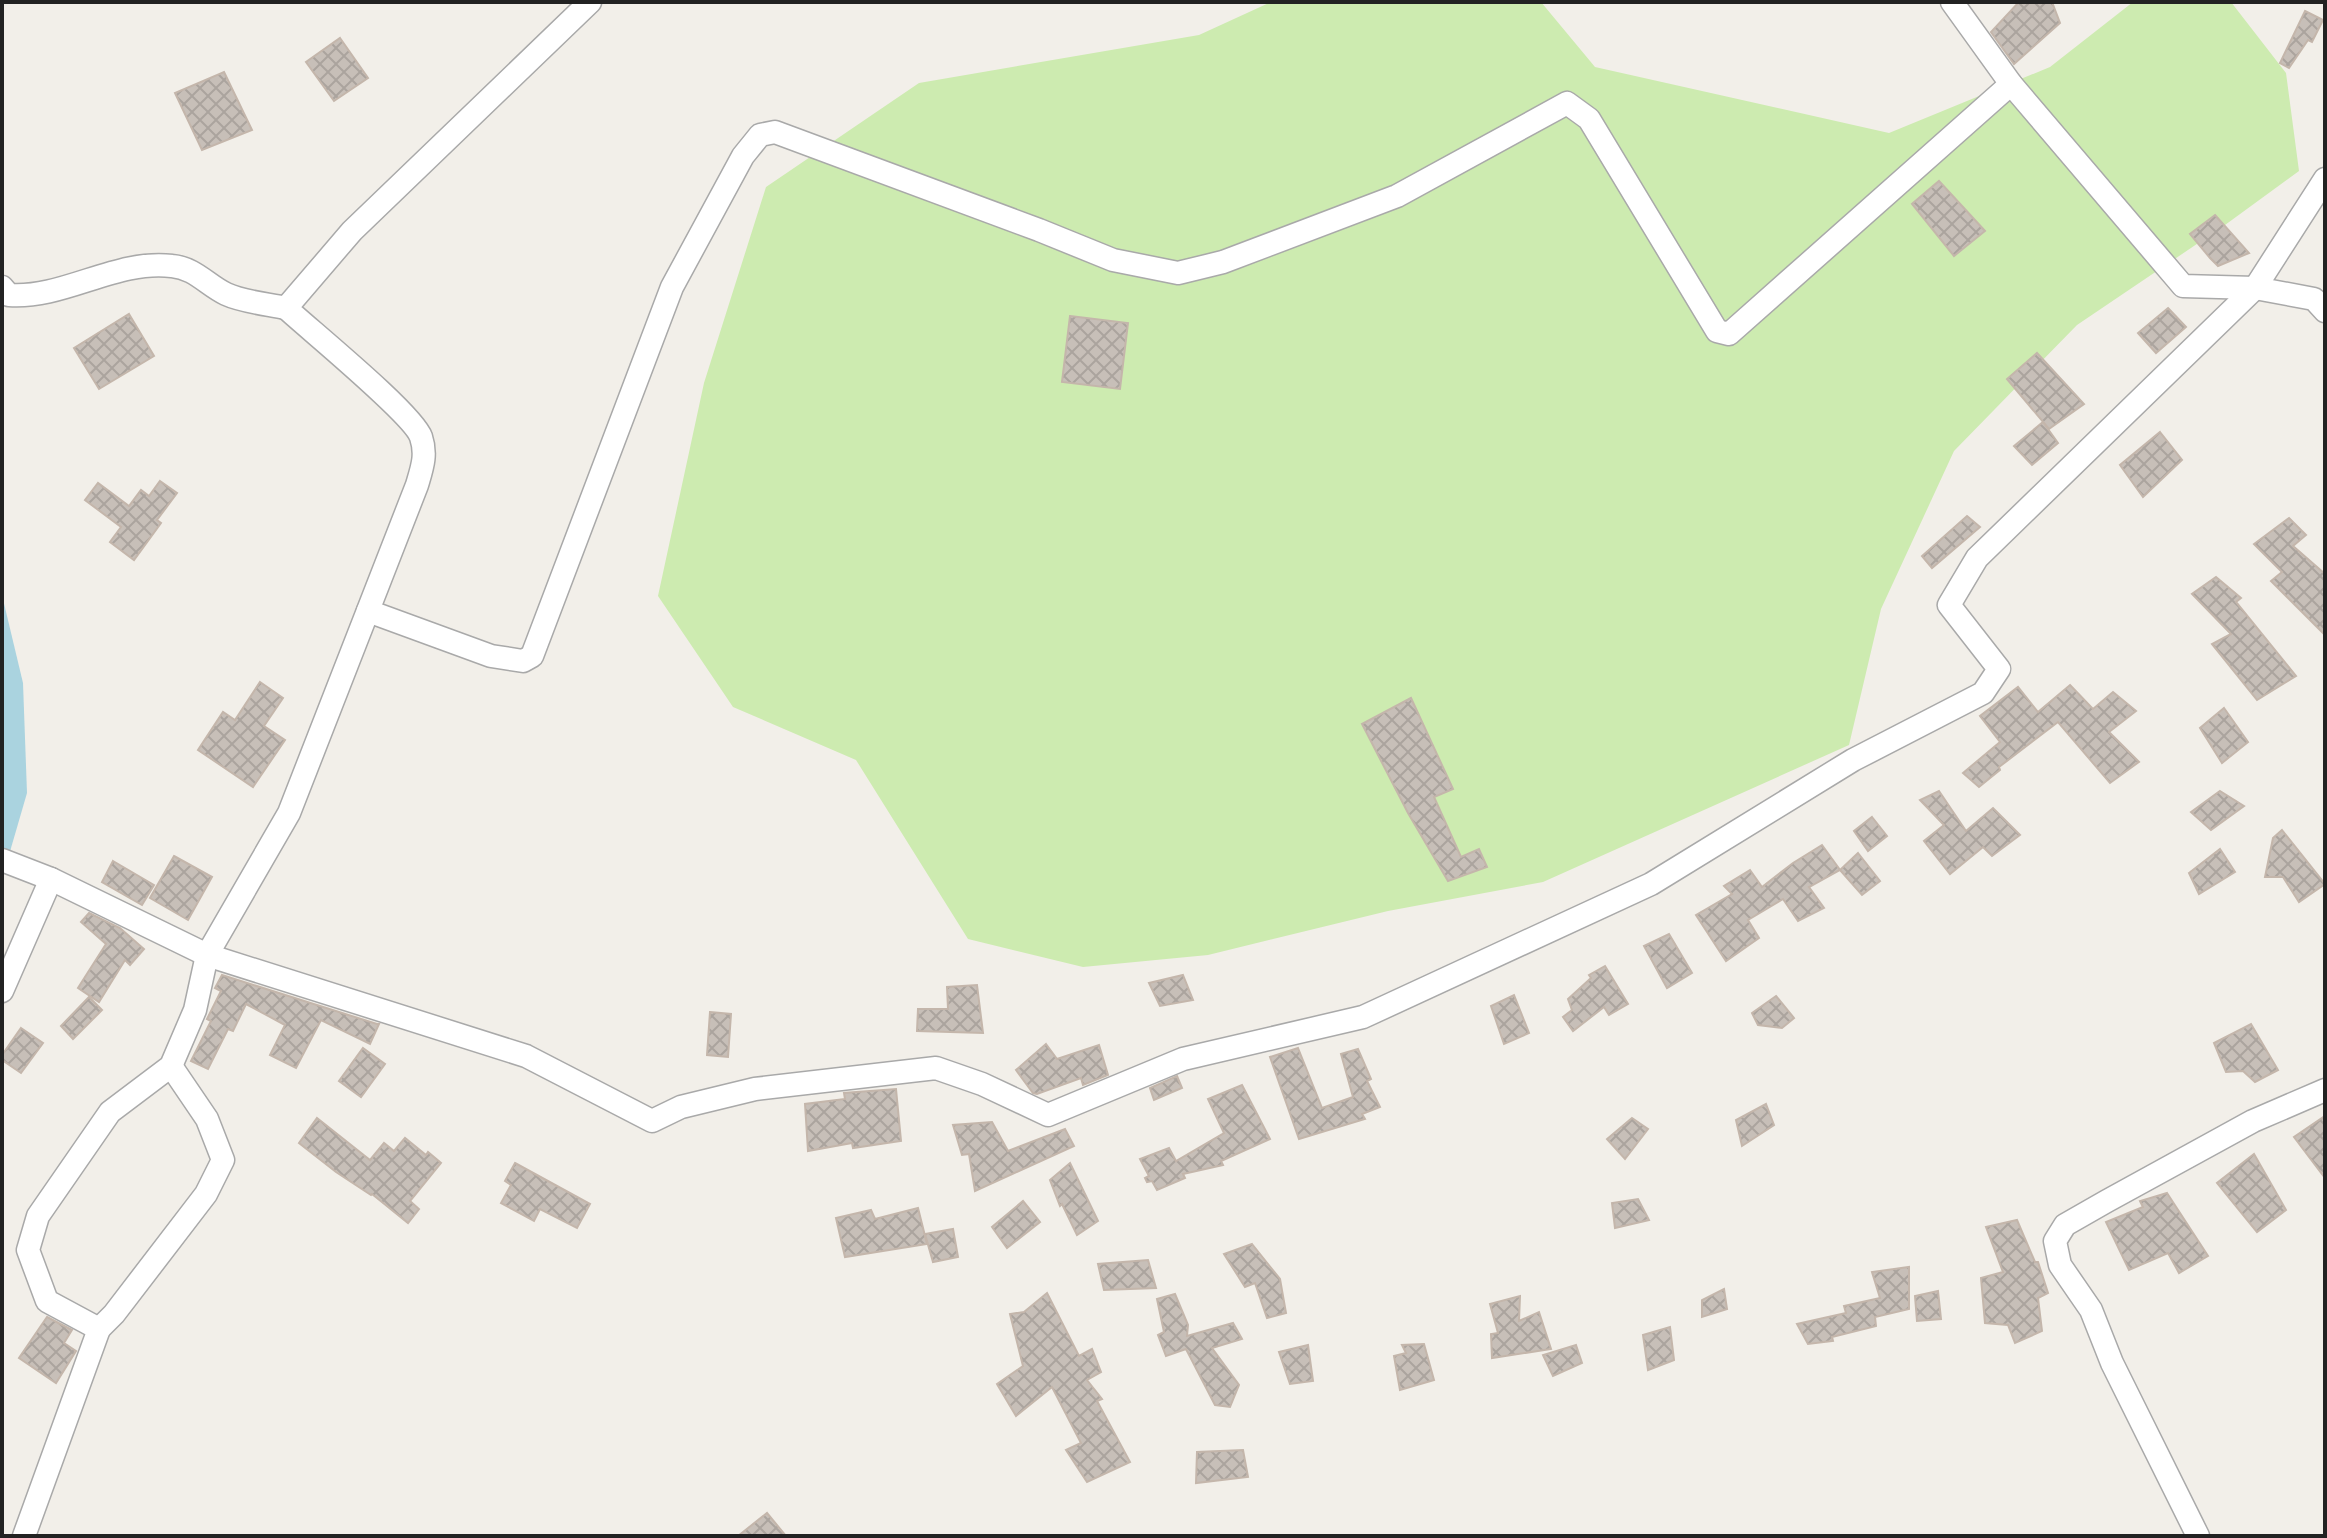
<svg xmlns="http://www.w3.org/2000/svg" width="2327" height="1538" viewBox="0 0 2327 1538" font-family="Ubuntu,sans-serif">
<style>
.grass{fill:#cdebb0}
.water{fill:#aad3df}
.building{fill:url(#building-cross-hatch);stroke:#c4b6ab;stroke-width:2}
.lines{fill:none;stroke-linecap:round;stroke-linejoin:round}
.street-casing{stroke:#a9a9a9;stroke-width:25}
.street{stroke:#fff;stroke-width:22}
</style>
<defs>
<pattern id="building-cross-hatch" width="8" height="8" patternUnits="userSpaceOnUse" patternTransform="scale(2)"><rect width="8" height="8" fill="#c7bfb8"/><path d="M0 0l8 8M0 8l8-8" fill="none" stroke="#aba49e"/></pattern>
</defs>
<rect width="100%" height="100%" fill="#f2efe9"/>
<!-- grass -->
<polygon class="grass" points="1271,2 1541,2 1595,67 1889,133 2050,67 2133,2 2231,2 2286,73 2299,171 2225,225 2077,325 1954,451 1881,609 1849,745 1543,882 1388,911 1208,955 1083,967 968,939 856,760 733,707 658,596 704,383 766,187 919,83 1199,35"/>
<!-- water -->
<polygon class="water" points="2,595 23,683 27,793 2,879"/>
<!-- building -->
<g class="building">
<polygon points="2019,2 2052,2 2060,23 2014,64 1991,32"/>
<polygon points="2305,11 2323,20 2312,42 2308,40 2289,68 2280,63"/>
<polygon points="340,38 368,78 334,101 306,62"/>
<polygon points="224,72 252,130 202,150 175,93"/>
<polygon points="1939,181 1985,231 1954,256 1912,204"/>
<polygon points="2215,215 2249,253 2218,266 2210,258 2190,234"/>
<polygon points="2168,308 2186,327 2156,353 2138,333"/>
<polygon points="129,314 154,356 99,389 74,348"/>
<polygon points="1070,316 1128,323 1120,389 1062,382"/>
<polygon points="2037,353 2084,404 2049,429 2007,379"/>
<polygon points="2043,422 2058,443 2032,465 2014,446"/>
<polygon points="2160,432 2182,460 2143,497 2120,465"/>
<polygon points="160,481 177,493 157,520 161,523 134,560 110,542 121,527 85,500 98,483 129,506 141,490 149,496"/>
<polygon points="1967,516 1980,527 1932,568 1922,556"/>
<polygon points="2289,518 2306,535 2293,546 2325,574 2325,635 2271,581 2282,572 2254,544"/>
<polygon points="2216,577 2241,598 2236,602 2296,676 2257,700 2212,644 2231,634 2192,594"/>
<polygon points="260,682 283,698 264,726 285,740 253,787 198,750 223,712 235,720"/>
<polygon points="2070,685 2093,709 2113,692 2136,711 2109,732 2139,762 2110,783 2058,722 1999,767 2000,770 1979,787 1963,773 2000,742 1980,716 2018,687 2038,712"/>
<polygon points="1411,698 1453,789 1434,797 1461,857 1479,849 1487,867 1448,881 1408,813 1362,724"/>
<polygon points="2224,708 2248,742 2222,763 2200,728"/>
<polygon points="1939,791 1966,831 1993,808 2020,835 1992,856 1983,847 1950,874 1924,841 1944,825 1920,800"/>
<polygon points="2220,791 2244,806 2211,830 2191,812"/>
<polygon points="1872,817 1887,836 1868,851 1854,831"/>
<polygon points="2282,830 2325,884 2299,902 2283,877 2265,877 2273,838"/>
<polygon points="1822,845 1840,870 1809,887 1824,908 1798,921 1783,899 1748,920 1759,938 1726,961 1696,915 1732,894 1724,886 1750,870 1762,887 1793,863"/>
<polygon points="2220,849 2235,872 2199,894 2189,873"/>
<polygon points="1858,853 1880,881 1862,895 1840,870"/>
<polygon points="174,856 212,877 188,920 150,898"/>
<polygon points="113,861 154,885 142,905 102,882"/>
<polygon points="89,913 120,928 144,949 130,965 125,960 99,1002 78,988 106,944 81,922"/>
<polygon points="1669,934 1692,973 1667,988 1644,946"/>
<polygon points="1605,966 1628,1004 1609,1015 1604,1007 1573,1031 1563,1017 1572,1010 1568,999 1591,978 1589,975"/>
<polygon points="222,975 377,1024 379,1024 370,1044 321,1020 296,1068 270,1055 285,1025 246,1004 233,1031 228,1029 208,1069 191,1061 211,1021 207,1019 221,991 215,988"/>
<polygon points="1183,975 1193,1000 1160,1006 1149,983"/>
<polygon points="977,985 983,1033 917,1031 918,1009 948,1009 947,987"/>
<polygon points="1514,995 1529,1033 1504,1044 1491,1006"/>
<polygon points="1776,996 1794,1018 1782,1028 1758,1025 1752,1013"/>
<polygon points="89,997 102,1010 73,1039 61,1026"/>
<polygon points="710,1012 731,1014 728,1057 707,1055"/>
<polygon points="2251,1024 2278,1070 2255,1082 2243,1071 2226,1072 2214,1043"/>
<polygon points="21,1028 43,1043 21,1073 2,1060 2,1055"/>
<polygon points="1046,1044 1057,1059 1099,1045 1108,1075 1083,1085 1081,1078 1037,1094 1033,1093 1016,1070"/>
<polygon points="363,1048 385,1064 361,1097 339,1081"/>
<polygon points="1298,1048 1322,1108 1353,1097 1341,1054 1358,1049 1371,1079 1367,1081 1380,1107 1362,1114 1365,1119 1299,1139 1270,1057"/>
<polygon points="1177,1076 1182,1088 1154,1100 1150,1088"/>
<polygon points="1242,1085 1270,1139 1221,1161 1223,1165 1183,1174 1185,1178 1157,1190 1152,1181 1147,1182 1145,1178 1149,1176 1140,1159 1169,1148 1176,1161 1224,1133 1208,1099"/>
<polygon points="896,1089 901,1141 853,1148 852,1143 808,1151 805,1104 845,1099 844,1093"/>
<polygon points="1766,1104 1774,1125 1742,1146 1736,1120"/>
<polygon points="2325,1116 2325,1178 2294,1137"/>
<polygon points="317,1118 370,1160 384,1143 394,1151 405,1138 426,1155 428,1152 441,1163 410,1201 419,1209 408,1223 372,1194 371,1195 336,1172 299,1143"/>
<polygon points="1632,1118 1648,1129 1625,1159 1607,1139"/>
<polygon points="992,1122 1008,1151 1065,1129 1074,1146 975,1191 969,1154 962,1155 953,1125"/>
<polygon points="2254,1154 2286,1210 2257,1232 2217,1183"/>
<polygon points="515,1163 590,1204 577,1228 540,1209 534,1221 501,1203 511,1185 505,1181"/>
<polygon points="1070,1163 1098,1221 1077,1235 1062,1204 1060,1206 1050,1180"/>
<polygon points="2167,1193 2208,1256 2179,1273 2168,1253 2129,1270 2106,1222 2143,1207 2140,1201"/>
<polygon points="1638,1199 1649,1220 1615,1228 1612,1203"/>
<polygon points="1023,1201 1040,1222 1007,1248 992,1227"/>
<polygon points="918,1208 927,1244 845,1257 836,1218 871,1210 875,1219"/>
<polygon points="2017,1220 2035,1262 2038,1262 2048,1293 2038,1298 2042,1331 2015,1343 2008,1325 1985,1323 1981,1278 2003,1272 1986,1227"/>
<polygon points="953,1229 958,1257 933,1262 925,1234"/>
<polygon points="1252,1244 1280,1279 1286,1313 1267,1318 1255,1283 1245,1287 1224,1254"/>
<polygon points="1148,1260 1156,1288 1104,1290 1098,1264"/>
<polygon points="1909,1267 1909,1309 1875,1317 1876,1326 1832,1337 1833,1341 1808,1344 1797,1324 1846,1313 1844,1306 1880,1298 1872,1272"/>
<polygon points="1724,1289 1727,1309 1702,1317 1702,1300"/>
<polygon points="1938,1291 1941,1319 1917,1321 1915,1296"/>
<polygon points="1047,1293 1079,1356 1092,1349 1101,1372 1087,1380 1102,1399 1097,1401 1130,1462 1087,1482 1066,1450 1081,1443 1052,1387 1016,1416 997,1384 1023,1366 1010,1314 1024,1312"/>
<polygon points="1175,1294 1188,1325 1187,1336 1233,1323 1242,1339 1212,1348 1239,1385 1230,1407 1215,1405 1186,1349 1166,1356 1158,1335 1164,1332 1157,1299"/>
<polygon points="1520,1296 1519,1321 1539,1312 1551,1349 1492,1358 1491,1334 1498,1333 1490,1304"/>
<polygon points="47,1317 72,1330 64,1343 76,1351 56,1383 19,1358"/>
<polygon points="1670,1327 1674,1360 1648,1370 1643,1335"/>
<polygon points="1424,1344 1434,1380 1400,1390 1394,1356 1406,1353 1402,1345"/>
<polygon points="1308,1345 1313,1381 1290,1384 1279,1352"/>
<polygon points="1576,1345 1582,1363 1553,1376 1543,1355"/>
<polygon points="1243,1450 1248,1477 1196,1483 1197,1452"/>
<polygon points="767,1513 786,1536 738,1536"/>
</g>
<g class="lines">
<defs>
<g id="street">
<polyline points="1952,2 2011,84 2183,286 2255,288 2314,299 2325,311"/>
<path d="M2,287L9,295C64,299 116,259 172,266C195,268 207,285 226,294C243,302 267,304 286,308"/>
<polyline points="368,611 491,656 523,661 532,656 672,287 743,156 760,135 775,132 1039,230 1113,260 1178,273 1223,262 1397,196 1567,103 1589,119 1717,331 1729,334 2011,84"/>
<polyline points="2,860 51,879 207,955 526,1056 652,1121 681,1107 755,1089 936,1068 982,1084 1048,1115 1183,1059 1363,1017 1651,884 1853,760 1983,693 1999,669 1949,605 1977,558 2255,288 2325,179"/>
<polyline points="2,991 51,879"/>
<polyline points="99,1329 114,1314 206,1194 223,1160 207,1119 171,1066"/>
<path d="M24,1536L99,1329L47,1301L28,1250L38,1216L110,1112L171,1066L195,1010L207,955L289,813L417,485C422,468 427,455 421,437C413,414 311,331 286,308L352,231L590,2"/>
<polyline points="2198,1536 2112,1363 2091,1310 2060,1265 2055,1241 2065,1225 2107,1201 2253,1121 2325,1090"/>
</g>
</defs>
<!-- street casing -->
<use href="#street" class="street-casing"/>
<!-- street -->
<use href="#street" class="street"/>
</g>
<!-- border -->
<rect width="2327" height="1538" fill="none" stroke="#222222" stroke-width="8"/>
</svg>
